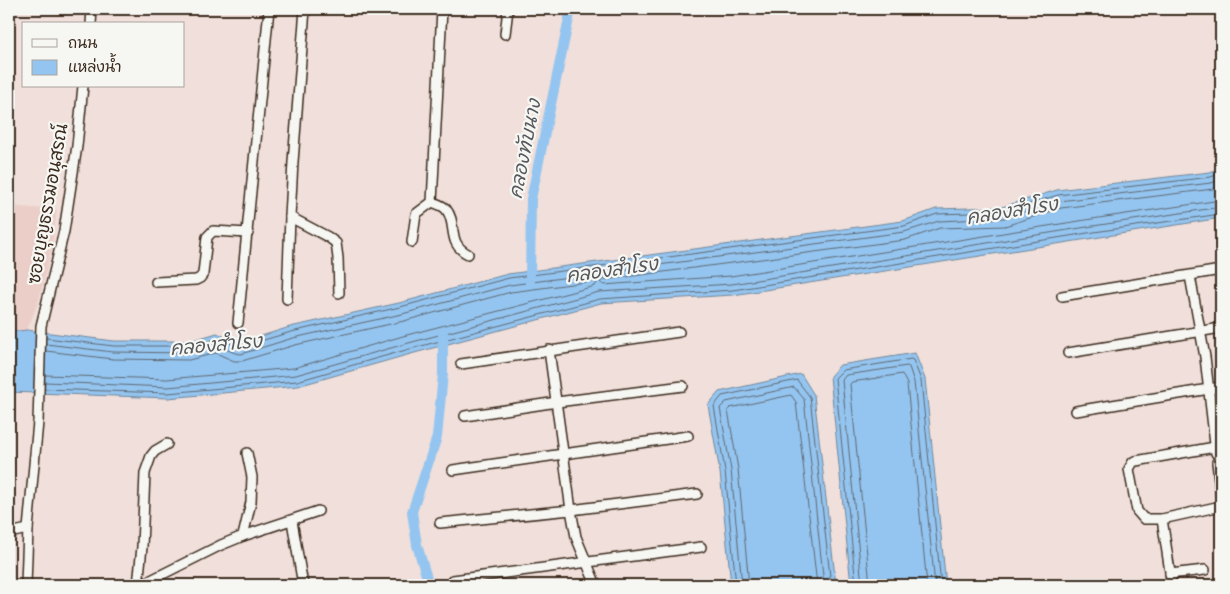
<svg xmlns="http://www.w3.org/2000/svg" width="1230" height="594" viewBox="0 0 1230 594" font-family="'Comic Neue','Playpen Sans Thai',sans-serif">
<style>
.built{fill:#eccec9}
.water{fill:#94c5f0;stroke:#70879c}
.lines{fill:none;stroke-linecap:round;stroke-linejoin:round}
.shore{stroke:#5f6872;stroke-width:1}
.canal{stroke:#94c5f0;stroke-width:10}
.minor-casing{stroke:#3b2a1e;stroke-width:12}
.minor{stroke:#f6f6f2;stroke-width:9}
.labels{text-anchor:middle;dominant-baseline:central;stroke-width:4.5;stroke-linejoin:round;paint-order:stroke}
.street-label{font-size:18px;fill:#3b2a1e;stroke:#f6f6f2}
.water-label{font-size:19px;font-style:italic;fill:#56585d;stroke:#f6f6f2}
</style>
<rect width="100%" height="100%" fill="#f0dfda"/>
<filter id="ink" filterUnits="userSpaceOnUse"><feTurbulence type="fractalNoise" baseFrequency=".02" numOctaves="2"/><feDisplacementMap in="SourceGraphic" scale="10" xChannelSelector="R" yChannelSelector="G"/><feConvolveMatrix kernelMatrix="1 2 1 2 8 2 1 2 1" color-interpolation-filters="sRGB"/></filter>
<g filter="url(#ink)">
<!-- built -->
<polygon class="built" points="9,206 57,210 52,248 39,300 27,330 9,332"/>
<!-- water -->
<g class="water">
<polygon points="1221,168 1221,218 733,295 601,303 407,355 298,386 168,398 9,392 9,332 27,330 114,341 190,341 217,333 239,343 290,327 399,303 508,274 903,221 936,209 1002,207 1057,190 1210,172"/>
<polygon points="915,353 925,379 946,585 851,585 830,376 840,365"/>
<polygon points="801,374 814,395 836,585 731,585 720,472 708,405 719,392"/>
</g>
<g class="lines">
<!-- shore -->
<g class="shore">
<polyline points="1221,188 1061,208 1005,226 940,228 905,240 603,280 600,282 603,285 731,276 1092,219 1221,200"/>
<polyline points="46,338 114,346 189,346 217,339 240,347 291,332 400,307 509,278 904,226 937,214 1003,212 1058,195 1211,177 1221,173"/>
<polyline points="46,344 113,352 189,353 216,345 235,353 241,354 293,338 402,314 510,285 904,232 939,221 1004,218 1059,201 1211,183 1221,180"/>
<polyline points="45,375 167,379 294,368 403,336 595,286 597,283 594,281 511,292 404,321 295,345 242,361 234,361 216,353 189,360 113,359 46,351"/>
<polyline points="45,382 168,387 296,375 405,344 599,292 732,284 1093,226 1221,207"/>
<polyline points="45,389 168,393 297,381 406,350 600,299 733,290 1094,232 1221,214"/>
<polyline points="736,585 725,471 714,406 722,396 797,380 810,397 831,585"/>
<polyline points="742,585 731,470 720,408 726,402 794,387 804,399 824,585"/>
<polyline points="749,585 738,469 728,410 730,408 791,395 796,402 817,585"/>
<polyline points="856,585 835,378 843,370 911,359 913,360 921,380 941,585"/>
<polyline points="862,585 842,380 846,375 907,366 909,367 914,382 935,585"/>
<polyline points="870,585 850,384 852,382 902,374 907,384 927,585"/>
</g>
<!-- canal -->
<g class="canal">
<polyline points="530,283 531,199 571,9"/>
<polyline points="429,585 417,545 412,512 437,437 443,374 443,333"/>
</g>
<defs>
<g id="minor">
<polyline points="305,9 293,162 290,217 328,237 336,243 338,258 339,293"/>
<polyline points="91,24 92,9"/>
<polyline points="505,34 508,9"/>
<path d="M432,202C437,204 442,205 446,209C458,224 446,243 468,254"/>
<polyline points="412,242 416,214 432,202 442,9"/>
<polyline points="1190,276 1205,357 1216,453"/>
<polyline points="156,282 196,280 200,278 203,274 207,237 213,231 248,233"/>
<polyline points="1062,296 1221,270"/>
<polyline points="287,299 290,217"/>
<polyline points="238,323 269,9"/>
<polyline points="549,350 571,510 576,537 596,585"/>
<polyline points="1068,353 1221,328"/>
<polyline points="461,364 679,332"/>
<polyline points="1076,411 1221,387"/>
<polyline points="465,416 557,402 683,386"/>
<polyline points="1215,447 1136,461 1133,462 1129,469 1137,511 1144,519 1162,519 1221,506"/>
<polyline points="1217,462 1221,498"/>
<polyline points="453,470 688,436"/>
<polyline points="1162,519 1172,585"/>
<polyline points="292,521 303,585"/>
<polyline points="440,523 571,510 697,494"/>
<polyline points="9,533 28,529"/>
<polyline points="243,536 251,502 252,477 247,453"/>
<polyline points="1170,574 1205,570"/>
<polyline points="453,580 701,547"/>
<polyline points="26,585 28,529 38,422 41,326 64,231 77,146 83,86"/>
<polyline points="138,585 142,547 145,473 151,456 155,451 167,444"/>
<polyline points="141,585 221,545 243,536 318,511"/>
</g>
</defs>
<!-- minor casing -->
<use href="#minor" class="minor-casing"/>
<!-- minor -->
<use href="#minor" class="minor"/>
</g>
</g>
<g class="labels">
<!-- street labels -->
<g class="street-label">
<text transform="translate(48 204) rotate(-80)">ซอยบุญธรรมอนุสรณ์</text>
</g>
<!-- water labels -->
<g class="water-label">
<text transform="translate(525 149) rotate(-79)">คลองทับนาง</text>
<text transform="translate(1012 211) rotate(-9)">คลองสำโรง</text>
<text transform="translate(612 270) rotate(-8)">คลองสำโรง</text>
<text transform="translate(216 345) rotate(-5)">คลองสำโรง</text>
</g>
</g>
<!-- margin -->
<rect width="1230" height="594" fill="none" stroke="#f6f6f2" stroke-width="30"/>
<rect x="15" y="15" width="1200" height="564" fill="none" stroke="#3b2a1e" stroke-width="2" filter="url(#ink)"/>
<!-- legend -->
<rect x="22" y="22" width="162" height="65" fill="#f6f6f2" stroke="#aba49d"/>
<rect x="32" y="39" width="25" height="8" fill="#f6f6f2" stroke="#aba49d"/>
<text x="68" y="48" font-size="15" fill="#3b2a1e">ถนน</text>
<rect x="32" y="60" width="25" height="15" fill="#94c5f0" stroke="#aba49d"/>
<text x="68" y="72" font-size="15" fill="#3b2a1e">แหล่งน้ำ</text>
</svg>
